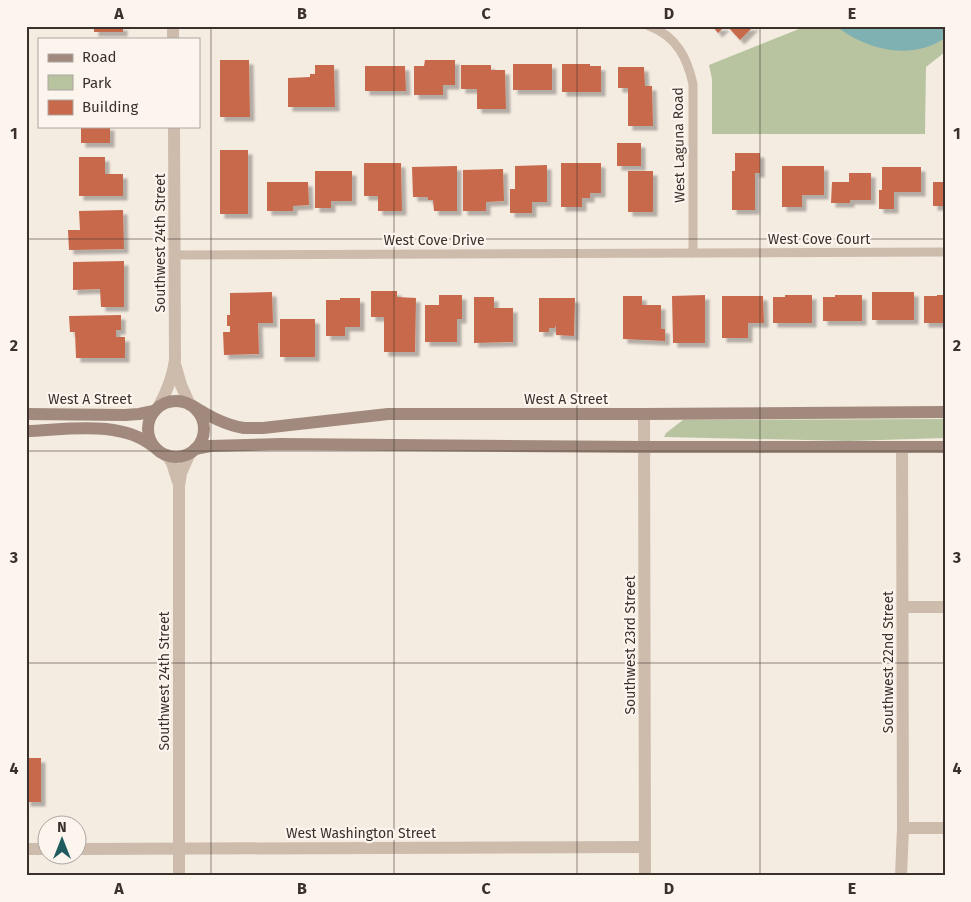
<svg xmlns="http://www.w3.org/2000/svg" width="971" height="902" viewBox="0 0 971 902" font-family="'Fira Sans',sans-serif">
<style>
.green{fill:#b8c4a0}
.water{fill:#7fb0b2}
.building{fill:#c8694b;filter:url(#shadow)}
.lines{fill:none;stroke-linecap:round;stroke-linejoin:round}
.lane{stroke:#cdbbac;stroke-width:9}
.street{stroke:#cdbbac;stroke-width:12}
.secondary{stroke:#a18a7d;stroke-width:12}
.grid{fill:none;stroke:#3b302b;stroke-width:1;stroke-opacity:0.55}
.labels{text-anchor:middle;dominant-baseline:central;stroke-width:4.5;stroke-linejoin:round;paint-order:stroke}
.street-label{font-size:14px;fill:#3b302b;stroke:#fbf5ee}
.neatline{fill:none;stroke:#3b302b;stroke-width:2}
.grid-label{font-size:16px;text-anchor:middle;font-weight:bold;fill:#3b302b}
</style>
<defs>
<filter id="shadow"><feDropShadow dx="4.5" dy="4.5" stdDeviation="1" flood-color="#0004"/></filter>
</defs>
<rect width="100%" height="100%" fill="#f4ebe1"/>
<!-- green -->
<g class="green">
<polygon points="804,26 945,26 945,52 926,67 925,134 712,134 712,79 709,65 804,27"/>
<polygon points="945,419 945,438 849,441 664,437 666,433 683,420"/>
</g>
<!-- water -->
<path class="water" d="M836,26H945V38C911,61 866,50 836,26Z"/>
<!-- building -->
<g class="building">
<rect x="94" y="26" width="29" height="6"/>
<polygon points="712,26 725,26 718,33"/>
<polygon points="727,26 754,26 740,40"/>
<polygon points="220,60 249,60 250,117 220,117"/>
<polygon points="425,60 455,60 455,85 443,85 443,95 414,95 414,66 424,66"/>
<rect x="513" y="64" width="39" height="26"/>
<polygon points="562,64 590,64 590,66 601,66 601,92 562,92"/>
<polygon points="315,65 334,65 335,107 288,107 288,78 310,77 310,74 315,74"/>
<polygon points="461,65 491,65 491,70 505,70 506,109 477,109 477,89 461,89"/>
<polygon points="365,66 405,66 406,91 365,91"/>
<polygon points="618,67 644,67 645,86 652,86 653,126 628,126 628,88 618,88"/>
<rect x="81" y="126" width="29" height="17"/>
<rect x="617" y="143" width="24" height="23"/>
<rect x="220" y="150" width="28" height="64"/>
<polygon points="735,153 760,153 760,173 755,173 755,210 732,210 732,171 735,171"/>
<polygon points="79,157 105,157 105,174 123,174 123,196 79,196"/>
<polygon points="364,163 401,163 402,211 378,211 378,196 364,196"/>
<polygon points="561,163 601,163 601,193 590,193 590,198 582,198 582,207 561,207"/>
<polygon points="547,165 547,202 532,202 532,213 510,213 510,189 515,189 515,166"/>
<polygon points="457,166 457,211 434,211 433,200 428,200 428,197 413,197 412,167"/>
<polygon points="782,166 824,166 824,195 802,195 802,207 782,207"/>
<polygon points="882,167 921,167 921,192 894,192 894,209 879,209 879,190 882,190"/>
<polygon points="503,169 504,201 486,202 486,211 463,211 463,170"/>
<polygon points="315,171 352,171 352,201 331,201 331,208 315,208"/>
<rect x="628" y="171" width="25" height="41"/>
<polygon points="849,173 871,173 871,200 850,200 850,203 831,203 832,182 849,182"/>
<polygon points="267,182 308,182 309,205 293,206 293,211 267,211"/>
<rect x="933" y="182" width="12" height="24"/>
<polygon points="123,210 124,249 69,250 68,230 80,230 79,211"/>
<polygon points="124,261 124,307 101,307 100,289 73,290 73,262"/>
<polygon points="371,291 397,291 397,297 416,298 415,352 384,352 384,317 371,317"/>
<polygon points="272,292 273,323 258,323 259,354 224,355 223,332 230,332 230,326 227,326 227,315 230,315 230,293"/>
<rect x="872" y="292" width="42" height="28"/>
<polygon points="439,295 462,295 462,319 457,319 457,342 425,342 425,305 439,305"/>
<polygon points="705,295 705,343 673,343 672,296"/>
<polygon points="785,295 812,295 812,323 773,323 773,297 785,297"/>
<polygon points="835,295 862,295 862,321 823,321 823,297 835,297"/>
<polygon points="937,295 945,295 945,323 924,323 924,296 937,296"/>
<polygon points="623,296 642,296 642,305 661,305 661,329 665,329 665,341 623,339"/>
<polygon points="722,296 763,296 764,323 748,323 748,338 722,338"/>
<polygon points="474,297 494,297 494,308 513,308 513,342 474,343"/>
<polygon points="340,298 360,298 360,327 345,327 345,336 326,336 326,300 340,300"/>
<polygon points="539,298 575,298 574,336 556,335 556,326 555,326 555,328 549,328 549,332 539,332"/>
<polygon points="121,315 121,330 116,330 116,337 125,337 125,358 76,358 75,332 70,332 69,316"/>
<rect x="280" y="319" width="35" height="38"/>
<rect x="26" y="758" width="15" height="44"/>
</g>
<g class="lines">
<!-- lane -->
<g class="lane">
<path d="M649,26C676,36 687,57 693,84V253"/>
<polyline points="175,255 945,252"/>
</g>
<!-- street -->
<g class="street">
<polyline points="173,26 173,39"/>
<polyline points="176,367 181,385 190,405"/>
<path d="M159,406C167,391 173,377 175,360L174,126"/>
<polyline points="644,414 645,876"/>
<polyline points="167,455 172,463 178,482"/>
<polyline points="903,607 945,607"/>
<polyline points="903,828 945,828"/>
<polyline points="26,849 48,849"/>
<polyline points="78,849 645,847"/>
<polyline points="179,876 179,486 181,473 190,453"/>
<polyline points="901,876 903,828 902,447"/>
</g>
<!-- secondary -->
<g class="secondary">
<circle cx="176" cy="429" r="28"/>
<path d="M193,406C209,416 225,425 244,428C250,428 257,428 263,428L388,414H644L945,412"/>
<polyline points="26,414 125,415 139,414 154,411"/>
<path d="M26,431C66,430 121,419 154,447"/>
<polyline points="195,449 210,446 281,444 644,447 945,447"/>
</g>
</g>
<!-- grid -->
<path class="grid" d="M211,26V876M394,26V876M577,26V876M760,26V876M26,239H945M26,451H945M26,663H945"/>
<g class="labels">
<!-- street labels -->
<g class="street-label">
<text transform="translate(679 145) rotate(-91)">West Laguna Road</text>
<text x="819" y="239">West Cove Court</text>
<text x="434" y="240">West Cove Drive</text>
<text transform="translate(160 243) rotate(-90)">Southwest 24th Street</text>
<text x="90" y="399">West A Street</text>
<text x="566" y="399">West A Street</text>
<text transform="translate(630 645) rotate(-90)">Southwest 23rd Street</text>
<text transform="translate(888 662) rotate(-90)">Southwest 22nd Street</text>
<text transform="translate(164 681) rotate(-90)">Southwest 24th Street</text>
<text x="361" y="833">West Washington Street</text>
</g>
</g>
<!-- border -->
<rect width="971" height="902" fill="none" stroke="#fbf5ee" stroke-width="55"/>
<!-- legend -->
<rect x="38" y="38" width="162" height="90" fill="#fbf5ee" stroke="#aea6a0"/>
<rect x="48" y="54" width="25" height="8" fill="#a18a7d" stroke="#aea6a0"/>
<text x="82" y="62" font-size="15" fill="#3b302b">Road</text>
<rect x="48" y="75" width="25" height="15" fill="#b8c4a0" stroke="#aea6a0"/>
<text x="82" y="88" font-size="15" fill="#3b302b">Park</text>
<rect x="48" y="100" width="25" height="15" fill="#c8694b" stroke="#aea6a0"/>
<text x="82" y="112" font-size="15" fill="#3b302b">Building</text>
<!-- north arrow -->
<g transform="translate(62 840)"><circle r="24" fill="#fbf5ee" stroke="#aea6a0"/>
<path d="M0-4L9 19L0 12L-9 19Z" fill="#1f5a5e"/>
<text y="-8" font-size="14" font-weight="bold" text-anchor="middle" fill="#3b302b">N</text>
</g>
<rect x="28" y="28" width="916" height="846" class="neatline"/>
<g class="grid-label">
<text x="119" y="19">A</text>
<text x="302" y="19">B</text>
<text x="486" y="19">C</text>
<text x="669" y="19">D</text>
<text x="852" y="19">E</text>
<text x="14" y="139">1</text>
<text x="957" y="139">1</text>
<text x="14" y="351">2</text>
<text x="957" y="351">2</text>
<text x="14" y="563">3</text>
<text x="957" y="563">3</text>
<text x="14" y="774">4</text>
<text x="957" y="774">4</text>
<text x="119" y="894">A</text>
<text x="302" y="894">B</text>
<text x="486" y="894">C</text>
<text x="669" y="894">D</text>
<text x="852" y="894">E</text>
</g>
</svg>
